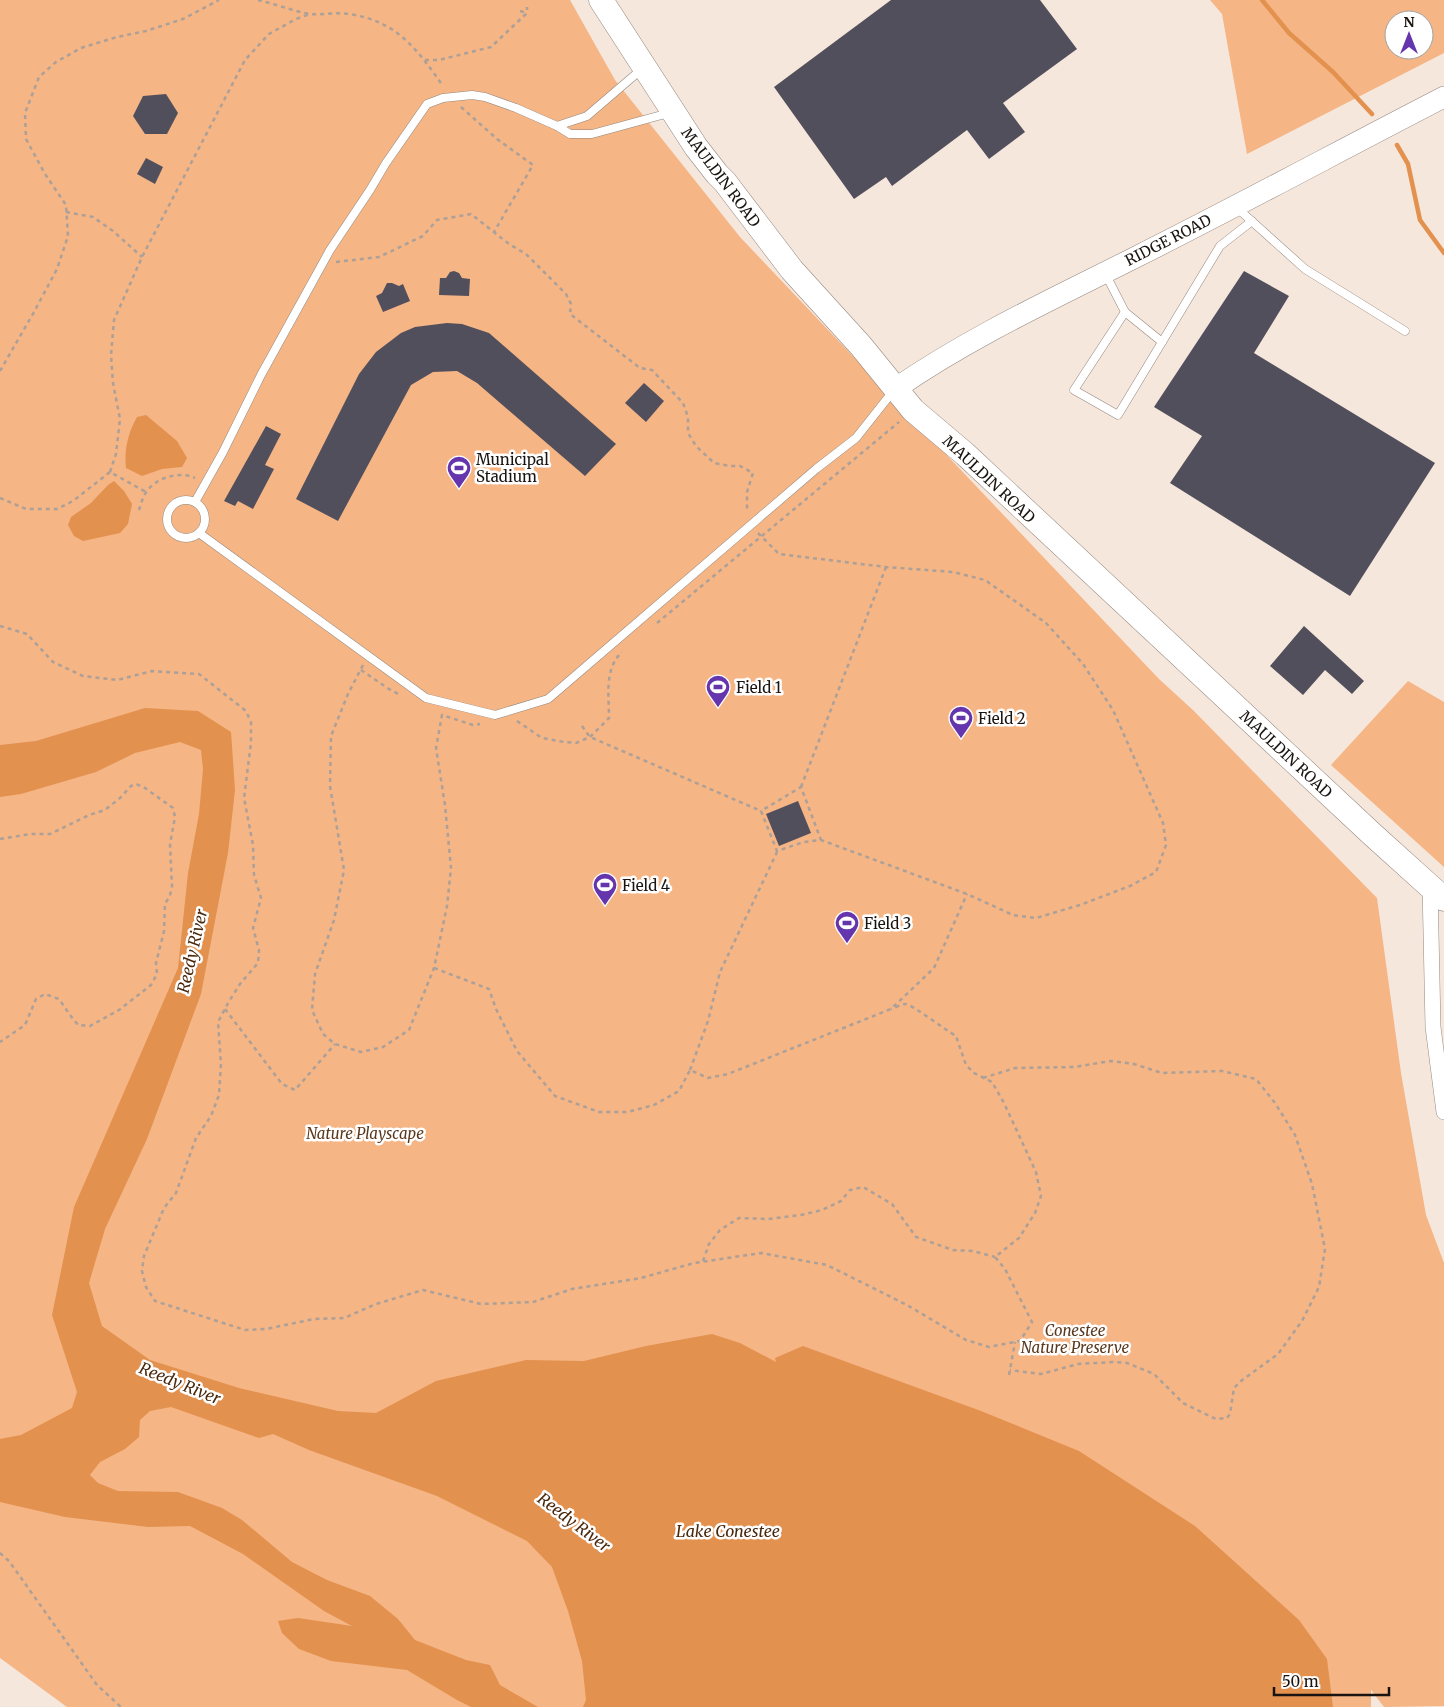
<svg xmlns="http://www.w3.org/2000/svg" width="1444" height="1707" viewBox="0 0 1444 1707" font-family="Merriweather,serif">
<style>
.green{fill:#f5b585;fill-rule:evenodd}
.water{fill:#e3914f}
.lines{fill:none;stroke-linecap:round;stroke-linejoin:round}
.stream{stroke:#e3914f;stroke-width:4.5}
.building{fill:#524f5c}
.lane-casing{stroke:#95887e;stroke-width:9}
.street-casing{stroke:#95887e;stroke-width:16}
.secondary-casing{stroke:#95887e;stroke-width:22}
.primary-casing{stroke:#95887e;stroke-width:25}
.path{stroke:#aca098;stroke-width:2.5;stroke-dasharray:4 4;stroke-linecap:butt}
.lane{stroke:#fff;stroke-width:8}
.street{stroke:#fff;stroke-width:15}
.secondary{stroke:#fff;stroke-width:21}
.primary{stroke:#fff;stroke-width:24}
.labels{text-anchor:middle;dominant-baseline:central;stroke-width:5;stroke-linejoin:round;paint-order:stroke}
.street-label{font-size:15px;fill:#191411;stroke:#fff}
.poi-label{font-size:15px;fill:#191411;stroke:#fff;text-anchor:start}
.park-label{font-size:15px;font-style:italic;fill:#5a381d;stroke:#fff}
.water-label{font-size:16px;font-style:italic;fill:#49280c;stroke:#fff}
</style>
<rect width="100%" height="100%" fill="#f6e7dd"/>
<!-- green -->
<g class="green">
<polygon points="0,0 570,0 615,80 740,237 1159,679 1194,711 1377,898 1401,1073 1426,1215 1444,1263 1444,1706 1384,1707 1371,1690 1371,1707 67,1707 0,1658"/>
<path d="M1210,0H1444V53L1247,154L1222,14ZM1394,20H1424V50H1394Z"/>
<polygon points="1408,681 1444,702 1444,867 1331,765"/>
</g>
<!-- water -->
<g class="water">
<path d="M146,415L177,441L187,458L182,467L162,469L142,476L126,468C124,449 128,433 137,417Z"/>
<polygon points="114,481 124,491 132,504 128,524 120,533 83,541 74,536 68,525 71,517 91,503 108,485"/>
<polygon points="145,708 198,711 231,732 235,790 228,853 201,994 147,1139 105,1229 89,1283 102,1326 150,1360 239,1388 338,1411 376,1413 436,1381 526,1360 584,1361 646,1346 712,1334 740,1343 776,1362 775,1358 803,1346 981,1411 1079,1451 1195,1526 1299,1620 1327,1659 1333,1707 583,1707 586,1700 582,1661 568,1611 552,1567 527,1541 437,1496 309,1450 273,1434 259,1438 171,1407 150,1411 140,1420 139,1437 125,1449 100,1462 90,1475 98,1483 118,1491 178,1492 222,1508 242,1520 292,1562 327,1580 370,1596 398,1619 415,1640 466,1660 490,1665 500,1685 538,1707 471,1707 457,1700 407,1670 331,1661 299,1649 282,1633 278,1621 298,1618 352,1626 324,1611 243,1554 190,1526 148,1527 65,1517 0,1502 0,1439 21,1435 72,1408 77,1392 52,1315 74,1207 178,968 188,873 199,814 203,769 201,750 180,742 135,753 96,772 21,794 0,797 0,745 36,741"/>
</g>
<g class="lines">
<!-- stream -->
<g class="stream">
<polyline points="1262,0 1289,33 1333,72 1372,114"/>
<polyline points="1397,145 1408,164 1420,220 1444,253"/>
</g>
</g>
<!-- building -->
<g class="building">
<polygon points="891,0 1040,0 1077,49 1003,103 1025,132 989,159 967,130 892,186 886,177 854,199 774,87"/>
<polygon points="166,94 178,113 167,134 145,134 133,116 143,96"/>
<polygon points="146,158 163,167 155,184 137,174"/>
<polygon points="454,271 459,273 462,278 470,279 469,296 439,295 440,278 446,278 450,272"/>
<polygon points="1244,271 1289,296 1254,353 1435,463 1350,596 1170,483 1202,436 1154,407"/>
<polygon points="387,283 392,283 399,286 403,284 410,301 383,312 376,296 382,293"/>
<polygon points="447,323 462,324 489,333 616,444 585,476 477,383 457,371 433,372 411,385 338,521 296,499 359,374 376,352 401,333 415,327"/>
<polygon points="644,383 664,401 646,422 625,403"/>
<polygon points="266,426 281,434 265,465 274,469 253,509 238,501 235,506 224,501"/>
<polygon points="1304,626 1364,681 1352,694 1325,670 1303,695 1270,666"/>
<polygon points="798,801 811,833 779,846 766,814"/>
</g>
<g class="lines">
<defs>
<g id="lane">
<polyline points="557,126 587,116 643,68"/>
<polyline points="1236,207 1305,269 1405,331"/>
<polyline points="1106,275 1125,312 1074,390 1118,415 1220,246 1252,221"/>
<polyline points="1125,312 1162,342"/>
<circle cx="186" cy="519" r="19"/>
<polyline points="195,502 223,452 261,375 330,250 370,190 386,163 427,104 443,98 472,95 485,97 516,108 557,126 570,134 592,134 669,113"/>
<polyline points="199,533 426,698 495,715 548,699 816,469 856,438 894,390"/>
</g>
<polyline id="street" points="1430,885 1433,1027 1444,1112"/>
<path id="secondary" d="M895,389C970,337 1053,299 1134,258C1238,206 1341,150 1444,97"/>
<polyline id="primary" points="601,0 696,147 717,174 725,182 792,270 861,346 913,410 965,454 1373,835 1444,899"/>
</defs>
<!-- lane casing -->
<use href="#lane" class="lane-casing"/>
<!-- street casing -->
<use href="#street" class="street-casing"/>
<!-- secondary casing -->
<use href="#secondary" class="secondary-casing"/>
<!-- primary casing -->
<use href="#primary" class="primary-casing"/>
<!-- path -->
<g class="path">
<path d="M258,0C275,4 293,11 310,14C323,15 336,12 349,14C397,21 417,49 443,86"/>
<polyline points="520,11 527,13"/>
<polyline points="425,60 439,60 491,47 527,13 527,7"/>
<polyline points="461,107 497,139 533,165 494,232"/>
<polyline points="66,212 93,217 113,231 142,257"/>
<polyline points="336,262 379,257 423,236 437,220 471,214 509,244 526,254 566,294 571,304 570,314 640,368 652,370 683,403 688,417 688,433 696,446 714,463 730,466 740,466 753,473 747,492 747,512"/>
<polyline points="0,371 34,312 57,269 68,236 66,205 45,174 26,139 25,113 39,77 56,62 81,48 117,37 146,31 183,19 219,0"/>
<polyline points="110,472 116,454 120,419 113,383 111,355 114,320 142,257 245,60 269,34 296,19 310,14"/>
<polyline points="0,498 26,509 57,509 73,501 110,472 146,492"/>
<path d="M139,510C141,504 143,496 147,491C157,477 180,471 195,478"/>
<polyline points="758,533 779,554 886,567 953,572 985,580 1046,623 1083,664 1113,710 1163,823 1166,845 1156,872 1130,886 1080,905 1036,918 1013,915 967,894 821,840 804,842 777,851 761,811 801,787 821,840"/>
<polyline points="657,623 899,422"/>
<path d="M0,626L27,634L53,662L83,676L117,680L152,671L199,674L246,711L251,722V743L244,798L253,845L254,875L261,898L253,928L259,950L258,963L240,984L228,1003L218,1022L221,1064L219,1095L211,1116L196,1138L176,1193L164,1208L144,1256L142,1271L146,1287L155,1301L245,1330L266,1329L314,1319L344,1318L376,1304L423,1290L481,1304L533,1302L572,1289L641,1278L694,1263L761,1253L827,1265L907,1305L966,1340L989,1347L1020,1341L1032,1322L1005,1269L995,1257L1019,1238L1035,1213L1041,1196L1036,1172L1004,1103L992,1082L974,1073L966,1065L956,1036C947,1031 911,1004 906,1004C901,1004 895,1008 891,1009"/>
<polyline points="363,665 348,694 331,736 330,786 344,870 334,920 315,974 312,1010 323,1034 335,1044 361,1052 383,1047 409,1030 434,968 447,906 451,868 445,805 436,748 442,715 473,725 480,724"/>
<polyline points="361,670 389,689 400,695"/>
<path d="M517,721L542,738L564,742L576,743L590,737L609,718C609,695 604,669 622,652"/>
<polyline points="582,726 590,737 761,811"/>
<polyline points="801,787 886,567"/>
<polyline points="0,839 30,834 50,834 89,815 105,810 120,798 131,786 136,784 145,788 173,808 175,817 170,844 172,887 170,895 165,904 164,931 156,963 157,974 151,985 119,1010 90,1026 78,1025 70,1015 59,999 45,994 36,999 25,1025 0,1042"/>
<polyline points="434,968 489,989 496,1009 517,1051 555,1096 599,1112 627,1112 654,1105 679,1091 690,1070 708,1078 728,1074 891,1009 934,968 967,894"/>
<polyline points="225,1009 282,1084 295,1090 335,1044"/>
<polyline points="690,1070 708,1021 720,972 777,852"/>
<polyline points="983,1078 1015,1068 1074,1067 1111,1061 1134,1064 1162,1073 1222,1071 1256,1079 1275,1103 1295,1135 1312,1184 1325,1249 1319,1287 1302,1321 1278,1354 1241,1381 1234,1388 1230,1414 1227,1418 1216,1419 1183,1403 1154,1374 1127,1363 1113,1362 1078,1364 1041,1374 1010,1370"/>
<polyline points="703,1261 709,1244 720,1230 739,1218 768,1219 801,1215 822,1210 841,1201 850,1190 863,1187 892,1204 916,1237 953,1250 973,1251 995,1257"/>
<polyline points="1009,1375 1015,1342"/>
<polyline points="0,1553 9,1561 97,1685 121,1707"/>
</g>
<!-- lane -->
<use href="#lane" class="lane"/>
<!-- street -->
<use href="#street" class="street"/>
<!-- secondary -->
<use href="#secondary" class="secondary"/>
<!-- primary -->
<use href="#primary" class="primary"/>
</g>
<!-- icons -->
<defs>
<symbol id="stadium-pin" viewBox="-11 -11 22 30"><path d="M0 17L-7.5 6A9.5 9.5 0 1 1 7.5 6Z" fill="#6535ad" stroke="#fff"/><path d="M0-5a6.5 5 0 1 0 0 10a6.5 5 0 1 0 0-10ZM-3.5-1.8h7v3.6h-7Z" fill="#fff"/></symbol>
</defs>
<g fill-rule="evenodd">
<use href="#stadium-pin" x="445" y="454" width="28" height="38"/>
<use href="#stadium-pin" x="704" y="673" width="28" height="38"/>
<use href="#stadium-pin" x="947" y="704" width="28" height="38"/>
<use href="#stadium-pin" x="591" y="871" width="28" height="38"/>
<use href="#stadium-pin" x="833" y="909" width="28" height="38"/>
</g>
<g class="labels">
<!-- street labels -->
<g class="street-label">
<text transform="translate(721 177) rotate(53)">MAULDIN ROAD</text>
<text transform="translate(1168 240) rotate(-27)">RIDGE ROAD</text>
<text transform="translate(989 479) rotate(43)">MAULDIN ROAD</text>
<text transform="translate(1286 754) rotate(43)">MAULDIN ROAD</text>
</g>
<!-- poi labels -->
<g class="poi-label">
<text x="476" y="459">Municipal<tspan x="476" dy="17">Stadium</tspan></text>
<text x="736" y="687">Field 1</text>
<text x="978" y="718">Field 2</text>
<text x="622" y="885">Field 4</text>
<text x="864" y="923">Field 3</text>
</g>
<!-- park labels -->
<g class="park-label">
<text x="365" y="1133">Nature Playscape</text>
<text x="1075" y="1330">Conestee<tspan x="1075" dy="17">Nature Preserve</tspan></text>
</g>
<!-- water labels -->
<g class="water-label">
<text transform="translate(192 951) rotate(-77)">Reedy River</text>
<text transform="translate(180 1383) rotate(22)">Reedy River</text>
<text transform="translate(574 1522) rotate(37)">Reedy River</text>
<text x="728" y="1531">Lake Conestee</text>
</g>
</g>
<!-- north arrow -->
<g transform="translate(1409 35)"><circle r="24" fill="#ffffff" stroke="#a3a1a0"/>
<path d="M0-4L9 19L0 12L-9 19Z" fill="#6535ad"/>
<text y="-8" font-size="14" font-weight="bold" text-anchor="middle" fill="#191411">N</text>
</g>
<!-- scale -->
<path d="M1274 1687v8h115v-8" fill="none" stroke="#191411" stroke-width="2.5"/>
<text x="1282" y="1687" font-size="15" fill="#191411" stroke="#ffffff" stroke-width="4" paint-order="stroke">50 m</text>
</svg>
